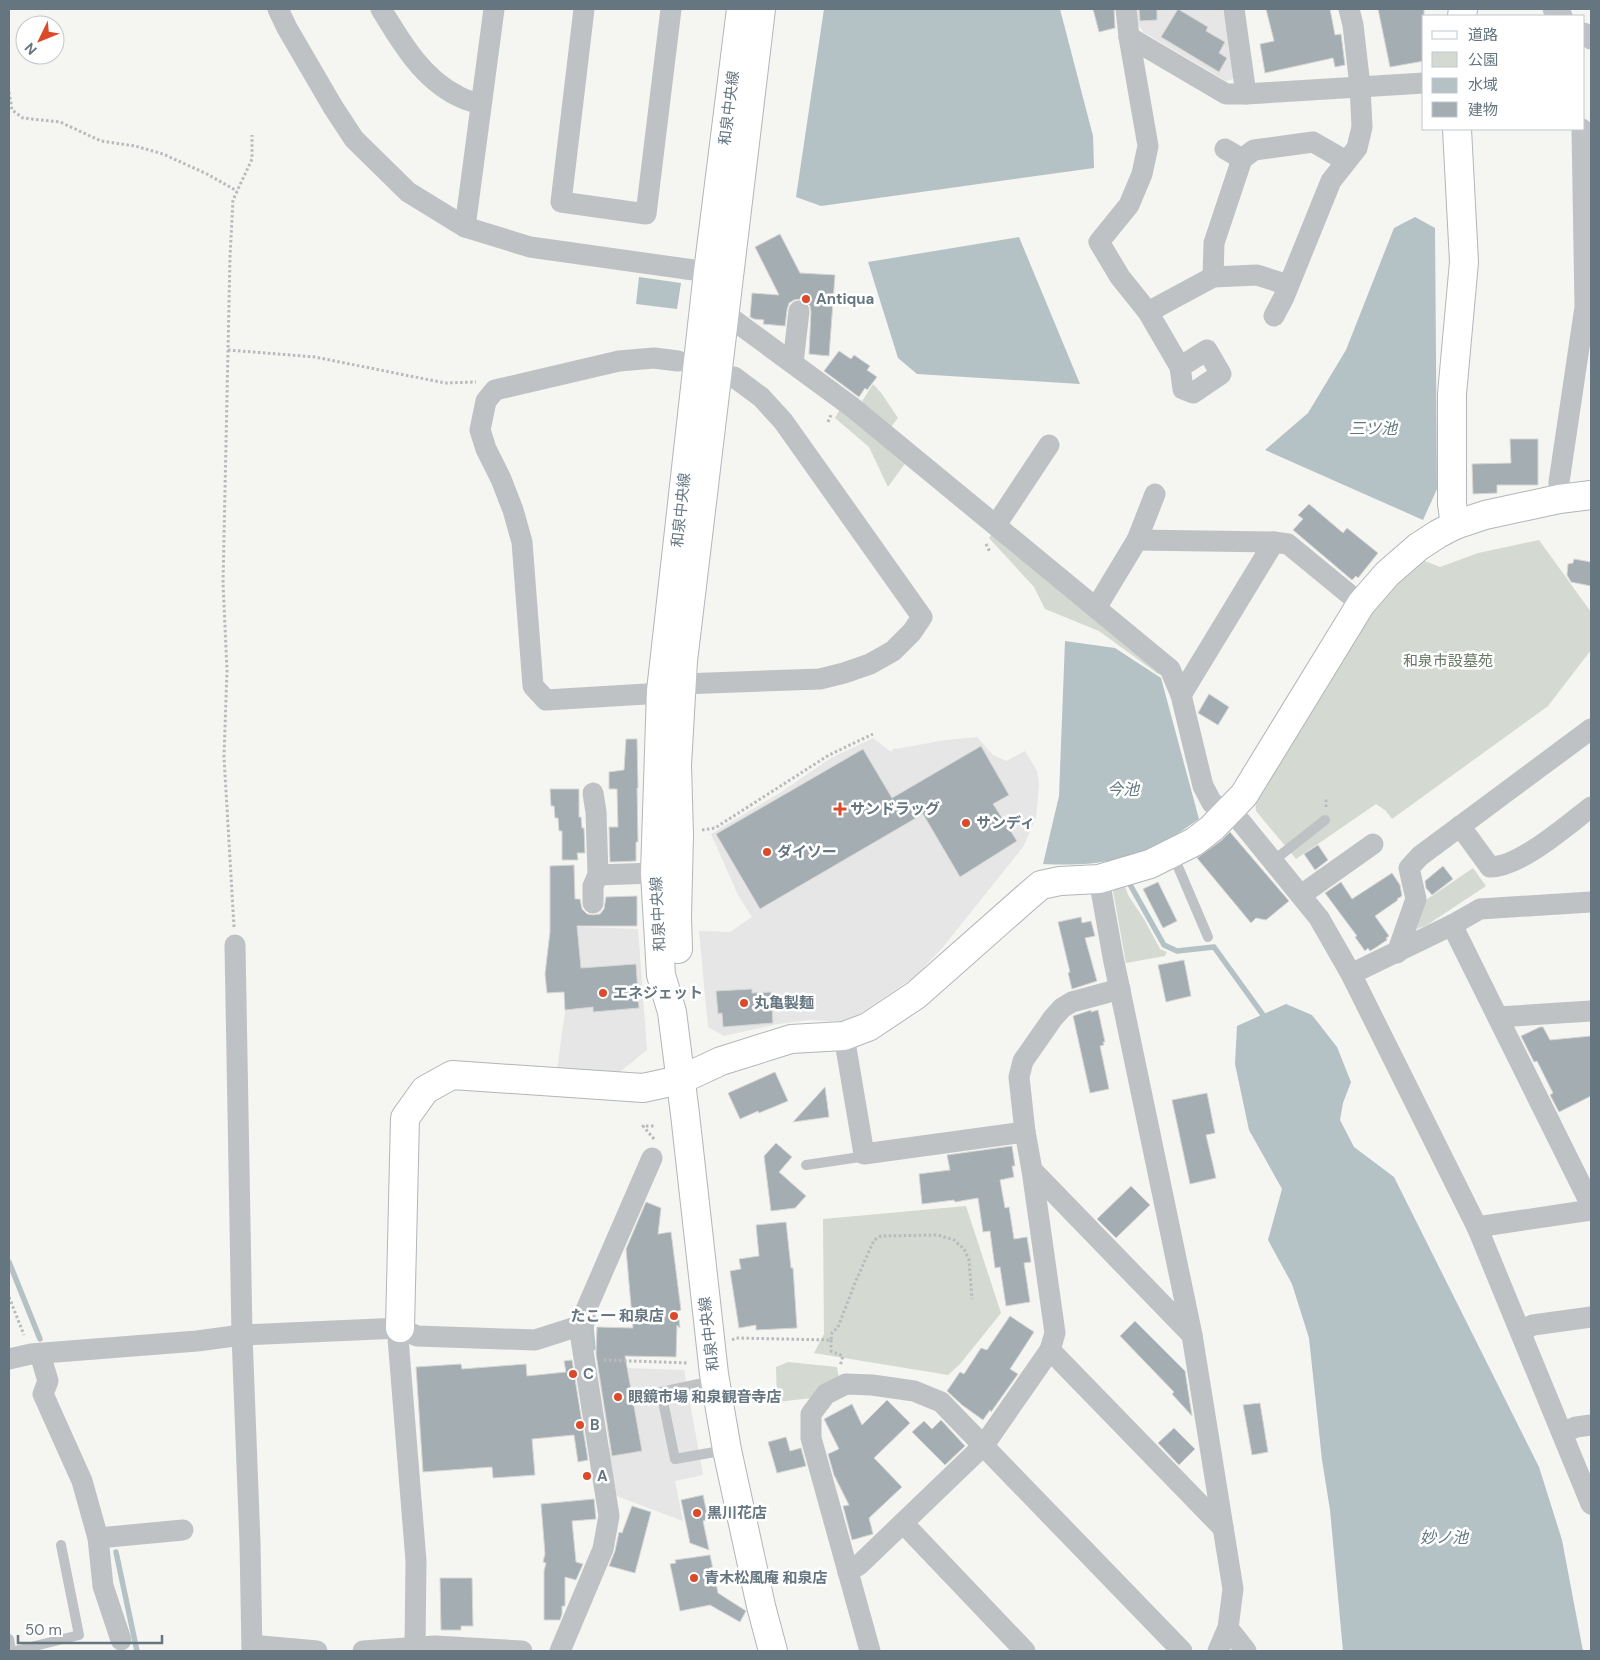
<svg xmlns="http://www.w3.org/2000/svg" width="1600" height="1660" viewBox="0 0 1600 1660" font-family="'DM Sans','Noto Sans JP',sans-serif">
<style>
.built{fill:#e5e6e5}
.green{fill:#d4dad1}
.water{fill:#b5c2c5}
.lines{fill:none;stroke-linecap:round;stroke-linejoin:round}
.stream{stroke:#b5c2c5;stroke-width:5.5}
.building{fill:#a4adb2;stroke:#d6d6d4}
.secondary-casing{stroke:#b0b6ba;stroke-width:30}
.path{stroke:#b8bbbd;stroke-width:3;stroke-dasharray:2.5 2.5;stroke-linecap:butt}
.lane{stroke:#bec2c5;stroke-width:10}
.street{stroke:#bec2c5;stroke-width:21}
.secondary{stroke:#fff;stroke-width:28}
.poi-dot{fill:#dc4a2a;stroke:#fff;stroke-width:2}
.labels{text-anchor:middle;dominant-baseline:central;stroke-width:5;stroke-linejoin:round;paint-order:stroke}
.street-label{font-size:15px;fill:#657681;stroke:#fff}
.poi-label{font-size:15px;font-weight:bold;fill:#657681;stroke:#fff;text-anchor:start}
.park-label{font-size:15px;fill:#697964;stroke:#fff}
.water-label{font-size:16px;font-style:italic;fill:#61787f;stroke:#fff}
</style>
<rect width="100%" height="100%" fill="#f5f5f1"/>
<!-- built -->
<g class="built">
<polygon points="1134,9 1223,9 1236,78 1226,81 1143,32 1135,19"/>
<polygon points="977,737 993,755 1006,761 1025,751 1037,771 1039,784 1036,818 1023,847 943,947 916,976 857,1016 844,1022 810,1020 778,1024 724,1036 708,1027 699,931 730,932 752,917 738,895 711,834 778,794 831,758 873,738 891,752 894,748 896,749 946,740"/>
<polygon points="551,926 638,929 647,1050 616,1075 557,1070 565,1012 563,974 545,975"/>
<polygon points="597,1367 684,1370 703,1475 675,1481 683,1521 614,1495 608,1448 610,1447"/>
</g>
<!-- green -->
<g class="green">
<polygon points="873,384 882,394 898,418 891,427 861,403"/>
<polygon points="840,409 906,462 888,487 869,447 835,418"/>
<polygon points="993,532 1162,672 1158,674 1099,631 1045,609 1034,587 989,538"/>
<polygon points="1539,540 1591,612 1591,650 1548,706 1392,819 1386,811 1376,804 1296,859 1256,811 1255,797 1371,604 1422,560 1440,567 1478,553"/>
<polygon points="1473,868 1486,886 1427,925 1417,929 1426,900"/>
<polygon points="1120,883 1124,883 1128,895 1144,919 1160,949 1167,952 1165,956 1126,963 1113,891"/>
<polygon points="966,1206 1001,1313 960,1364 948,1375 814,1353 824,1334 823,1219"/>
<polygon points="788,1362 837,1367 839,1379 812,1398 777,1402 776,1367"/>
</g>
<!-- water -->
<g class="water">
<polygon points="824,9 1060,9 1093,136 1094,168 821,206 796,197"/>
<polygon points="1415,217 1435,228 1437,489 1423,520 1265,450 1308,413 1346,350 1394,228"/>
<polygon points="1019,237 1080,384 917,374 898,358 868,262"/>
<polygon points="639,277 681,283 677,309 636,304"/>
<path d="M1065,641L1115,648L1161,678L1199,819C1188,826 1178,834 1167,840C1124,863 1090,866 1043,864L1059,796Z"/>
<polygon points="1286,1004 1312,1015 1337,1047 1351,1082 1343,1103 1340,1120 1354,1147 1394,1177 1539,1467 1562,1540 1583,1651 1343,1651 1330,1510 1322,1460 1309,1338 1292,1284 1268,1240 1282,1189 1249,1130 1235,1064 1237,1026"/>
</g>
<g class="lines">
<!-- stream -->
<g class="stream">
<polyline points="1128,881 1164,945 1177,951 1214,947 1266,1019"/>
<polyline points="9,1262 40,1339"/>
<polyline points="593,1317 591,1328 593,1348"/>
<polyline points="116,1552 137,1651"/>
</g>
</g>
<!-- building -->
<g class="building">
<polygon points="1093,9 1114,9 1115,28 1099,32"/>
<polygon points="1139,9 1157,9 1157,20 1140,21"/>
<polygon points="1178,9 1208,27 1206,31 1225,42 1219,53 1227,58 1219,72 1161,37"/>
<polygon points="1266,9 1330,9 1335,35 1341,34 1345,65 1335,67 1333,58 1265,73 1260,44 1274,41"/>
<polygon points="1378,9 1424,9 1424,61 1390,67"/>
<polygon points="780,234 800,273 835,275 829,356 809,354 811,312 810,306 806,301 800,299 794,300 789,303 787,310 785,326 763,324 764,320 754,319 750,317 752,293 779,295 755,247"/>
<polygon points="839,351 851,359 854,355 870,366 867,370 877,377 867,390 865,388 859,397 824,371"/>
<polygon points="1510,439 1538,439 1538,485 1497,485 1497,493 1473,494 1472,464 1511,463"/>
<polygon points="1309,504 1343,533 1347,528 1378,553 1358,578 1356,576 1352,580 1293,530 1303,519 1298,515"/>
<polygon points="1574,559 1591,562 1591,586 1571,582 1567,575 1568,564 1573,563"/>
<polygon points="1209,694 1229,707 1218,725 1198,713"/>
<polygon points="626,739 637,739 638,788 637,788 638,842 636,842 636,861 610,862 609,827 618,827 617,789 609,789 609,772 624,770"/>
<polygon points="981,746 1009,795 993,804 1017,841 960,877 923,814 760,909 716,834 863,749 892,798"/>
<polygon points="550,789 579,789 579,817 581,817 582,828 584,828 585,853 577,853 578,860 562,860 562,831 559,831 558,818 555,818 554,806 551,806"/>
<polygon points="1230,832 1289,901 1266,920 1256,918 1251,923 1197,858 1222,840"/>
<polygon points="1318,845 1328,860 1315,870 1304,854"/>
<polygon points="574,865 575,899 580,899 582,909 587,914 593,915 600,914 604,909 606,897 637,896 637,926 577,926 581,968 636,964 639,1008 593,1012 593,1007 565,1010 564,992 547,993 545,974 550,932 550,866"/>
<polygon points="1443,866 1453,879 1432,895 1426,888 1425,881"/>
<polygon points="1392,873 1400,885 1402,896 1397,899 1398,900 1375,916 1389,936 1386,938 1387,940 1375,948 1370,951 1368,948 1365,951 1355,937 1357,936 1354,932 1325,893 1341,882 1352,899"/>
<polygon points="1158,882 1177,921 1163,928 1143,889"/>
<polygon points="1081,917 1082,923 1091,921 1095,936 1085,938 1097,981 1072,989 1068,973 1070,972 1058,922"/>
<polygon points="1184,960 1191,996 1166,1002 1158,965"/>
<polygon points="752,989 752,993 771,992 773,1023 723,1027 722,1013 718,1014 716,991"/>
<polygon points="1091,1010 1091,1012 1098,1010 1105,1042 1103,1042 1104,1045 1100,1046 1109,1089 1090,1093 1073,1016"/>
<polygon points="1540,1027 1543,1027 1550,1040 1591,1036 1591,1096 1559,1112 1550,1095 1553,1093 1537,1061 1534,1062 1521,1036"/>
<polygon points="775,1072 788,1101 759,1113 758,1111 740,1119 728,1093"/>
<polygon points="825,1087 829,1117 793,1122"/>
<polygon points="1207,1093 1215,1133 1206,1135 1216,1178 1190,1184 1172,1100"/>
<polygon points="776,1143 792,1157 779,1172 806,1196 795,1208 771,1211 764,1156"/>
<polygon points="1012,1146 1015,1166 1012,1166 1014,1177 1000,1180 1005,1208 1009,1207 1014,1239 1027,1237 1031,1262 1024,1263 1030,1302 1006,1306 1000,1267 995,1268 990,1231 983,1232 978,1198 955,1202 954,1200 922,1204 919,1174 950,1170 947,1155"/>
<polygon points="1131,1186 1150,1205 1116,1238 1097,1219"/>
<polygon points="646,1202 661,1208 658,1234 671,1232 681,1310 678,1311 680,1328 677,1325 676,1357 625,1356 642,1451 612,1456 596,1354 597,1327 633,1328 626,1249"/>
<polygon points="786,1222 791,1268 793,1268 797,1328 756,1330 756,1325 739,1328 730,1271 741,1269 739,1259 759,1256 756,1225"/>
<polygon points="1010,1316 1034,1332 1010,1369 1018,1374 991,1412 990,1410 983,1420 962,1405 947,1391 960,1372 964,1374 981,1348 987,1350"/>
<polygon points="1135,1321 1185,1371 1192,1416 1172,1394 1174,1392 1120,1336"/>
<polygon points="572,1360 588,1460 578,1462 574,1435 532,1439 535,1475 493,1478 492,1467 423,1472 416,1367 461,1364 462,1369 526,1364 527,1376 566,1372 564,1361"/>
<polygon points="887,1400 910,1423 874,1458 902,1487 869,1518 873,1534 852,1540 843,1506 849,1505 834,1475 828,1454 839,1449 824,1419 852,1404 862,1425"/>
<polygon points="1260,1403 1268,1452 1252,1455 1243,1405"/>
<polygon points="941,1420 965,1446 945,1465 912,1432 924,1421 932,1429"/>
<polygon points="1174,1428 1195,1449 1179,1465 1158,1443"/>
<polygon points="786,1437 790,1451 801,1448 806,1466 777,1473 768,1442"/>
<polygon points="703,1495 708,1519 703,1521 709,1550 690,1543 681,1500"/>
<polygon points="594,1499 596,1519 572,1521 576,1562 583,1564 576,1580 565,1577 565,1606 562,1606 562,1614 560,1620 544,1620 544,1571 546,1563 543,1562 545,1554 541,1504"/>
<polygon points="632,1506 651,1512 635,1573 609,1566 615,1551 619,1532 622,1533"/>
<polygon points="710,1555 718,1593 746,1611 740,1622 710,1605 680,1611 670,1564 676,1563 675,1560"/>
<polygon points="440,1578 472,1578 473,1626 461,1626 461,1630 441,1630"/>
</g>
<g class="lines">
<defs>
<g id="secondary">
<polyline points="741,9 708,272 661,691 655,873 661,975 672,1012 685,1114 714,1374 727,1450 761,1606 773,1651"/>
<polyline points="1462,16 1463,9"/>
<polyline points="1455,525 1452,504 1452,394 1464,262 1457,129"/>
<polyline points="678,949 677,917 679,835 677,765 683,661 761,9"/>
<polyline points="400,1328 405,1118 425,1090 452,1075 643,1088 680,1080 721,1061 791,1039 844,1036 868,1027 916,995 1028,896 1041,885 1060,881 1099,879 1150,864 1194,842 1212,828 1244,795 1361,604 1387,574 1418,547 1438,534 1455,525 1485,515 1559,499 1591,495"/>
</g>
</defs>
<!-- secondary casing -->
<use href="#secondary" class="secondary-casing"/>
<!-- path -->
<g class="path">
<polyline points="9,92 12,110 23,118 60,122 101,141 135,146 163,154 207,174 237,191"/>
<polyline points="228,350 315,357 445,383 476,382"/>
<polyline points="828,422 831,415"/>
<polyline points="986,544 990,552"/>
<polyline points="1326,807 1326,797"/>
<polyline points="702,830 715,828 829,755 873,734"/>
<polyline points="234,927 224,757 227,670 223,583 230,257 233,200 252,159 252,135"/>
<polyline points="654,1139 643,1126 655,1126"/>
<polyline points="9,1297 24,1335"/>
<polyline points="732,1340 736,1338 831,1340 832,1333 838,1327 855,1283 874,1240 881,1236 938,1235 954,1240 964,1249 969,1260 972,1299"/>
<polyline points="831,1340 831,1351 843,1356 840,1366"/>
<polyline points="604,1360 689,1363"/>
</g>
<!-- lane -->
<g class="lane">
<polyline points="1173,855 1208,937"/>
<polyline points="1273,861 1325,820"/>
<polyline points="806,1165 860,1157 864,1154"/>
<polyline points="713,1381 661,1392 675,1459 726,1450"/>
<polyline points="9,1639 11,1651"/>
<polyline points="15,1651 79,1635 61,1545"/>
</g>
<!-- street -->
<g class="street">
<polyline points="278,9 287,28 333,107 354,139 408,192 465,227 530,247 708,272"/>
<path d="M381,9C401,42 422,78 458,96C465,100 473,102 480,104"/>
<polyline points="584,9 561,202 646,214 671,9"/>
<polyline points="1126,9 1129,37 1226,94 1246,94 1424,83"/>
<polyline points="1234,9 1246,94"/>
<polyline points="1553,9 1562,16"/>
<polyline points="1584,33 1591,39"/>
<polyline points="1129,37 1148,146 1142,174 1129,205 1099,242 1120,277 1148,312 1180,367 1183,389 1193,393 1221,374 1207,350 1180,367"/>
<polyline points="1225,149 1242,159"/>
<polyline points="465,227 494,9"/>
<polyline points="1213,277 1214,243 1242,159 1254,150 1313,142 1346,161"/>
<polyline points="1148,312 1213,277 1257,275 1288,285"/>
<polyline points="1274,316 1284,297 1331,181 1357,148 1362,127 1360,86 1353,25 1349,9"/>
<polyline points="724,317 735,321 852,407 1170,669 1181,695 1203,786 1212,803 1229,812 1241,822 1319,918 1351,974 1477,1227 1591,1504"/>
<polyline points="793,363 799,311"/>
<polyline points="1559,499 1559,482 1585,307 1582,129"/>
<polyline points="996,525 1049,445"/>
<polyline points="1137,540 1274,542 1288,544 1361,604"/>
<polyline points="1096,608 1137,540 1155,494"/>
<polyline points="682,684 820,679 844,673 870,664 893,651 912,632 922,617 783,421 761,397 734,377"/>
<polyline points="661,691 646,694 546,700 533,686 522,542 513,510 501,479 486,449 480,430 486,401 495,390 619,361 654,358 678,361"/>
<polyline points="1181,695 1274,542"/>
<polyline points="593,793 596,812 598,875 655,873"/>
<path d="M1460,826L1490,867C1520,867 1566,826 1591,807"/>
<polyline points="1099,879 1113,957 1192,1335 1233,1589 1228,1628 1218,1651"/>
<polyline points="1301,895 1373,844"/>
<polyline points="593,903 593,886 598,875"/>
<polyline points="1452,925 1591,1205"/>
<polyline points="235,945 242,1335 250,1543 252,1651"/>
<polyline points="1397,953 1416,899 1409,868 1420,856 1591,729"/>
<polyline points="1351,974 1452,925 1480,909 1591,902"/>
<polyline points="1498,1017 1591,1011"/>
<polyline points="844,1036 864,1154 1025,1132"/>
<polyline points="1032,1170 1192,1335"/>
<polyline points="1477,1227 1591,1210"/>
<polyline points="400,1328 398,1338 416,1561 415,1647"/>
<polyline points="1521,1331 1533,1325 1591,1317"/>
<polyline points="1050,1350 1223,1528"/>
<polyline points="40,1354 48,1381 43,1394 82,1481 98,1538 103,1586 121,1640"/>
<polyline points="9,1359 31,1354 197,1341 242,1335 400,1328 417,1336 535,1340 579,1326 652,1158"/>
<polyline points="1562,1433 1576,1427 1591,1425"/>
<polyline points="903,1523 1025,1651"/>
<polyline points="98,1538 183,1530"/>
<polyline points="848,1572 859,1565 984,1445 1050,1350 1055,1333 1032,1170 1025,1132 1019,1077 1023,1061 1053,1018 1062,1008 1072,1002 1120,989"/>
<polyline points="1228,1628 1246,1651"/>
<polyline points="252,1645 317,1651"/>
<polyline points="363,1651 435,1646 522,1651"/>
<polyline points="560,1651 603,1549 609,1516 579,1326"/>
<polyline points="870,1651 811,1438 811,1414 826,1394 846,1384 872,1385 914,1391 941,1402 1182,1651"/>
</g>
<!-- secondary -->
<use href="#secondary" class="secondary"/>
</g>
<!-- markers -->
<g class="poi-dot">
<circle cx="806" cy="299" r="5"/>
<path d="M837.5 801.5h5v5h5v5h-5v5h-5v-5h-5v-5h5z"/>
<circle cx="966" cy="823" r="5"/>
<circle cx="767" cy="852" r="5"/>
<circle cx="603" cy="993" r="5"/>
<circle cx="744" cy="1003" r="5"/>
<circle cx="674" cy="1316" r="5"/>
<circle cx="573" cy="1374" r="5"/>
<circle cx="618" cy="1397" r="5"/>
<circle cx="580" cy="1425" r="5"/>
<circle cx="587" cy="1476" r="5"/>
<circle cx="697" cy="1513" r="5"/>
<circle cx="694" cy="1578" r="5"/>
</g>
<g class="labels">
<!-- street labels -->
<g class="street-label">
<text transform="translate(729 108) rotate(-83)">和泉中央線</text>
<text transform="translate(681 510) rotate(-84)">和泉中央線</text>
<text transform="translate(658 914) rotate(-93)">和泉中央線</text>
<text transform="translate(709 1334) rotate(-97)">和泉中央線</text>
</g>
<!-- poi labels -->
<g class="poi-label">
<text x="816" y="299">Antiqua</text>
<text x="850" y="809">サンドラッグ</text>
<text x="976" y="823">サンディ</text>
<text x="777" y="852">ダイソー</text>
<text x="613" y="993">エネジェット</text>
<text x="754" y="1003">丸亀製麺</text>
<text x="664" y="1316" text-anchor="end">たこ一 和泉店</text>
<text x="583" y="1374">C</text>
<text x="628" y="1397">眼鏡市場 和泉観音寺店</text>
<text x="590" y="1425">B</text>
<text x="597" y="1476">A</text>
<text x="707" y="1513">黒川花店</text>
<text x="704" y="1578">青木松風庵 和泉店</text>
</g>
<!-- park labels -->
<g class="park-label">
<text x="1448" y="661">和泉市設墓苑</text>
</g>
<!-- water labels -->
<g class="water-label">
<text x="1373" y="428">三ツ池</text>
<text x="1123" y="789">今池</text>
<text x="1444" y="1537">妙ノ池</text>
</g>
</g>
<!-- border -->
<rect width="1600" height="1660" fill="none" stroke="#657681" stroke-width="20"/>
<!-- legend -->
<rect x="1422" y="15" width="162" height="115" fill="#ffffff" stroke="#c1c8cd"/>
<rect x="1432" y="31" width="25" height="8" fill="#ffffff" stroke="#c1c8cd"/>
<text x="1468" y="40" font-size="15" fill="#657681">道路</text>
<rect x="1432" y="52" width="25" height="15" fill="#d4dad1" stroke="#c1c8cd"/>
<text x="1468" y="65" font-size="15" fill="#657681">公園</text>
<rect x="1432" y="78" width="25" height="15" fill="#b5c2c5" stroke="#c1c8cd"/>
<text x="1468" y="90" font-size="15" fill="#657681">水域</text>
<rect x="1432" y="102" width="25" height="15" fill="#a4adb2" stroke="#c1c8cd"/>
<text x="1468" y="115" font-size="15" fill="#657681">建物</text>
<!-- north arrow -->
<g transform="translate(40 40) rotate(227)"><circle r="24" fill="#ffffff" stroke="#c1c8cd"/>
<path d="M0-4L9 19L0 12L-9 19Z" fill="#dc4a2a"/>
<text y="-8" font-size="14" font-weight="bold" text-anchor="middle" fill="#657681">N</text>
</g>
<!-- scale -->
<path d="M18 1635v8h144v-8" fill="none" stroke="#657681" stroke-width="2.5"/>
<text x="25" y="1635" font-size="15" fill="#657681" stroke="#ffffff" stroke-width="4" paint-order="stroke">50 m</text>
</svg>
